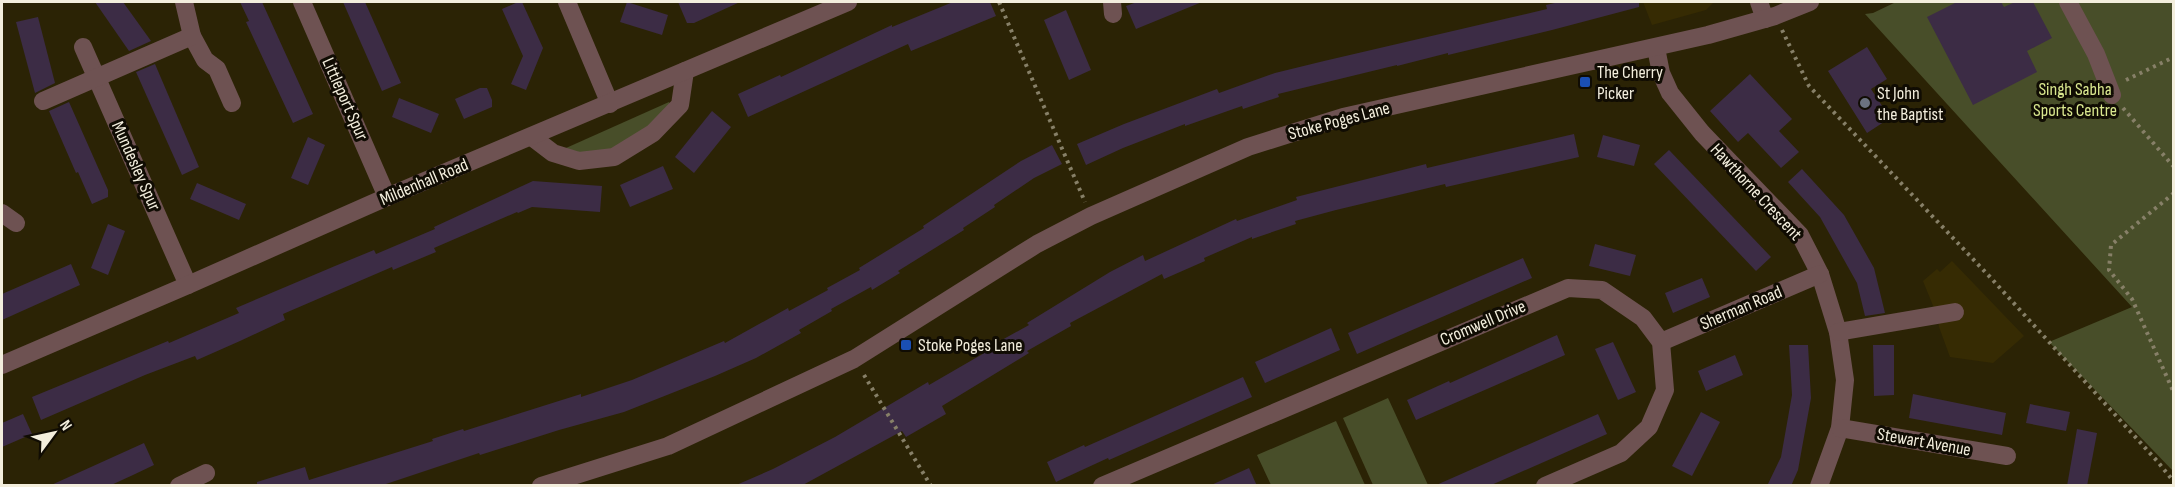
<svg xmlns="http://www.w3.org/2000/svg" width="2175" height="487" viewBox="0 0 2175 487" font-family="'Sofia Sans Condensed',sans-serif">
<style>
.built{fill:#362b03}
.green{fill:#484e29}
.building{fill:#3c2c45}
.lines{fill:none;stroke-linecap:round;stroke-linejoin:round}
.path{stroke:#878068;stroke-width:4;stroke-dasharray:3 4.5;stroke-linecap:butt}
.minor{stroke:#6e5252;stroke-width:18}
.transit-dot{fill:#1a4fb4;stroke:#100c03;stroke-width:2}
.worship-dot{fill:#6b7280;stroke:#100c03;stroke-width:2}
.labels{text-anchor:middle;dominant-baseline:central;stroke-width:6;stroke-linejoin:round;paint-order:stroke}
.poi-label{font-size:18px;fill:#f3eedd;stroke:#100c03;text-anchor:start}
.park-label{font-size:18px;fill:#dae88f;stroke:#100c03}
.street-label{font-size:18px;fill:#f3eedd;stroke:#100c03}
</style>
<rect width="100%" height="100%" fill="#2b2305"/>
<!-- built -->
<g class="built">
<polygon points="1643,2 1714,2 1706,10 1652,25"/>
<polygon points="1952,261 2024,336 1993,363 1950,357 1939,327 1938,318 1923,281 1937,269 1940,272"/>
</g>
<!-- green -->
<g class="green">
<polygon points="1896,2 2173,2 2173,471 2049,342 2132,307 1865,14 1873,13"/>
<polygon points="669,102 672,107 621,149 571,155 566,148"/>
<polygon points="1388,398 1428,485 1373,485 1343,418"/>
<polygon points="1336,421 1365,485 1271,485 1257,455"/>
</g>
<!-- building -->
<g class="building">
<polygon points="95,2 123,2 151,41 129,51"/>
<polygon points="240,2 262,2 313,114 293,123 246,22 249,21"/>
<polygon points="343,2 365,2 401,83 382,91"/>
<polygon points="518,2 522,2 543,48 526,90 511,84 523,56 502,9"/>
<polygon points="627,2 668,15 662,35 620,22"/>
<polygon points="678,2 740,2 694,23 687,23"/>
<polygon points="953,2 990,2 996,16 911,51 908,44 748,117 738,94 780,75 781,77 892,25 892,27"/>
<polygon points="1137,2 1202,2 1136,29 1126,6"/>
<polygon points="1559,2 1639,2 1639,7 1552,30 1448,55 1448,53 1397,66 1397,65 1278,94 1279,97 1243,109 1242,106 1185,126 1185,124 1123,148 1086,165 1077,144 1124,124 1217,89 1219,93 1275,73 1324,61 1513,17 1547,9 1546,5"/>
<polygon points="1957,2 2001,2 2004,7 2015,2 2033,2 2052,38 2027,51 2037,72 1973,105 1927,17"/>
<polygon points="1066,10 1091,70 1069,80 1044,20"/>
<polygon points="38,17 55,83 35,93 16,22"/>
<polygon points="1867,47 1887,79 1871,89 1890,118 1867,133 1828,71"/>
<polygon points="155,64 199,167 182,175 136,72"/>
<polygon points="1750,74 1792,119 1779,131 1799,152 1781,168 1748,133 1738,142 1710,111"/>
<polygon points="480,88 487,88 492,100 492,107 464,119 455,99"/>
<polygon points="399,98 439,114 431,133 392,117"/>
<polygon points="69,102 108,190 108,197 92,204 78,172 76,173 49,111"/>
<polygon points="712,111 731,127 694,173 675,157"/>
<polygon points="1574,134 1579,157 1446,187 1445,184 1336,210 1295,221 1296,224 1252,239 1252,237 1204,258 1205,261 1164,279 1162,274 1070,323 1071,326 1027,351 1029,353 942,406 946,414 906,437 902,431 801,486 734,486 773,469 835,437 928,382 929,385 986,352 984,350 1029,325 1027,323 1110,272 1143,255 1145,261 1236,219 1237,221 1297,200 1296,197 1426,164 1427,168"/>
<polygon points="1603,135 1640,145 1634,166 1597,157"/>
<polygon points="308,137 325,145 308,185 291,178"/>
<polygon points="1052,145 1062,164 1034,178 994,205 995,207 963,228 964,230 898,271 900,273 872,290 871,287 831,309 832,311 799,330 801,333 756,358 715,376 624,412 559,430 480,455 479,453 380,486 257,486 257,482 305,467 309,480 433,441 432,439 463,429 464,431 581,394 581,397 632,380 724,341 725,343 788,308 789,311 828,290 827,288 860,270 859,268 924,228 923,226 1021,161"/>
<polygon points="1669,150 1771,257 1756,271 1654,164"/>
<polygon points="663,166 673,189 630,207 620,185"/>
<polygon points="1802,169 1844,215 1874,268 1885,313 1865,316 1857,283 1820,217 1788,182"/>
<polygon points="533,181 602,186 600,212 532,207 518,213 517,212 434,248 436,252 393,270 392,267 283,314 285,320 240,341 197,360 195,356 145,375 41,420 32,397 168,341 169,343 239,313 236,308 335,266 374,250 376,254 435,229 434,227"/>
<polygon points="197,183 246,204 239,220 190,199"/>
<polygon points="108,224 125,231 108,275 91,268"/>
<polygon points="1595,244 1636,255 1630,276 1589,266"/>
<polygon points="1523,258 1532,278 1357,354 1348,333"/>
<polygon points="71,264 80,285 2,320 2,294"/>
<polygon points="1702,278 1710,297 1673,313 1665,293"/>
<polygon points="1331,328 1340,350 1265,383 1255,362"/>
<polygon points="1557,335 1565,355 1416,420 1407,400 1449,381 1450,383"/>
<polygon points="1613,342 1636,392 1618,400 1595,349"/>
<polygon points="1789,345 1808,345 1811,398 1798,470 1791,486 1767,486 1781,457 1792,395"/>
<polygon points="1873,345 1894,345 1894,395 1874,396"/>
<polygon points="1735,355 1743,375 1706,391 1698,371"/>
<polygon points="1243,377 1252,397 1109,460 1108,458 1056,482 1047,462 1084,445 1085,447"/>
<polygon points="1913,394 2006,413 2002,435 1909,418"/>
<polygon points="2030,404 2070,412 2066,431 2026,423"/>
<polygon points="1701,412 1720,422 1692,476 1672,466"/>
<polygon points="23,414 32,434 2,447 2,423"/>
<polygon points="1598,414 1607,434 1562,454 1489,486 1434,486"/>
<polygon points="2077,429 2097,433 2087,486 2067,486"/>
<polygon points="144,443 154,465 133,475 109,486 49,486"/>
<polygon points="1249,468 1257,486 1209,486"/>
</g>
<g class="lines">
<!-- path -->
<g class="path">
<polyline points="999,2 1085,202"/>
<polyline points="1782,30 1809,86 1990,277 2158,462 2174,482"/>
<polyline points="2126,80 2174,57"/>
<polyline points="2123,108 2174,167"/>
<polyline points="2174,193 2111,245 2109,270 2132,299 2174,393"/>
<polyline points="864,375 931,486"/>
</g>
<!-- minor -->
<g class="minor">
<polyline points="302,2 387,197"/>
<polyline points="567,2 610,104"/>
<polyline points="1112,2 1113,14"/>
<polyline points="1759,2 1765,19"/>
<polyline points="2068,2 2096,54 2112,95"/>
<polyline points="192,36 205,60 217,69 232,103"/>
<polyline points="83,47 188,285"/>
<polyline points="1656,48 1661,73 1670,93 1702,133 1800,235 1820,274 1838,332 1845,380 1840,428 1819,486"/>
<polyline points="43,101 192,36 184,2"/>
<polyline points="532,137 553,153 579,161 614,157 653,133 680,105 685,71"/>
<polyline points="2,213 16,223"/>
<polyline points="1838,332 1955,312"/>
<polyline points="1661,342 1820,274"/>
<polyline points="2,365 188,285 387,197 848,2"/>
<polyline points="1840,428 2007,456"/>
<polyline points="179,486 206,473"/>
<polyline points="541,486 668,446 854,359 1037,244 1091,216 1248,147 1343,117 1708,35 1775,16 1810,2"/>
<polyline points="1102,486 1568,288 1602,290 1643,318 1661,342 1665,390 1649,427 1621,453 1545,486"/>
</g>
</g>
<!-- markers -->
<g class="transit-dot">
<rect x="1579" y="76" width="12" height="12" rx="3"/>
<rect x="900" y="339" width="12" height="12" rx="3"/>
</g>
<circle class="worship-dot" cx="1865" cy="103" r="6"/>
<g class="labels">
<!-- poi labels -->
<g class="poi-label">
<text x="1597" y="72">The Cherry<tspan x="1597" dy="21">Picker</tspan></text>
<text x="1877" y="93">St John<tspan x="1877" dy="21">the Baptist</tspan></text>
<text x="918" y="345">Stoke Poges Lane</text>
</g>
<!-- park labels -->
<g class="park-label">
<text x="2075" y="89">Singh Sabha<tspan x="2075" dy="21">Sports Centre</tspan></text>
</g>
<!-- street labels -->
<g class="street-label">
<text transform="translate(345 99) rotate(66)">Littleport Spur</text>
<text transform="translate(1339 121) rotate(-15)">Stoke Poges Lane</text>
<text transform="translate(136 166) rotate(66)">Mundesley Spur</text>
<text transform="translate(424 182) rotate(-23)">Mildenhall Road</text>
<text transform="translate(1756 192) rotate(47)">Hawthorne Crescent</text>
<text transform="translate(1741 308) rotate(-23)">Sherman Road</text>
<text transform="translate(1483 323) rotate(-23)">Cromwell Drive</text>
<text transform="translate(1924 442) rotate(10)">Stewart Avenue</text>
</g>
</g>
<!-- border -->
<rect width="2175" height="487" fill="none" stroke="#f3eedd" stroke-width="6"/>
<!-- north arrow -->
<g transform="translate(54 433) rotate(57)" stroke="#100c03" stroke-width="4.5" paint-order="stroke">
<path d="M0-4.5L10 22L0 15L-10 22Z" fill="#f3eedd"/>
<text y="-9" font-size="16" font-weight="bold" text-anchor="middle" fill="#f3eedd">N</text>
</g>
</svg>
